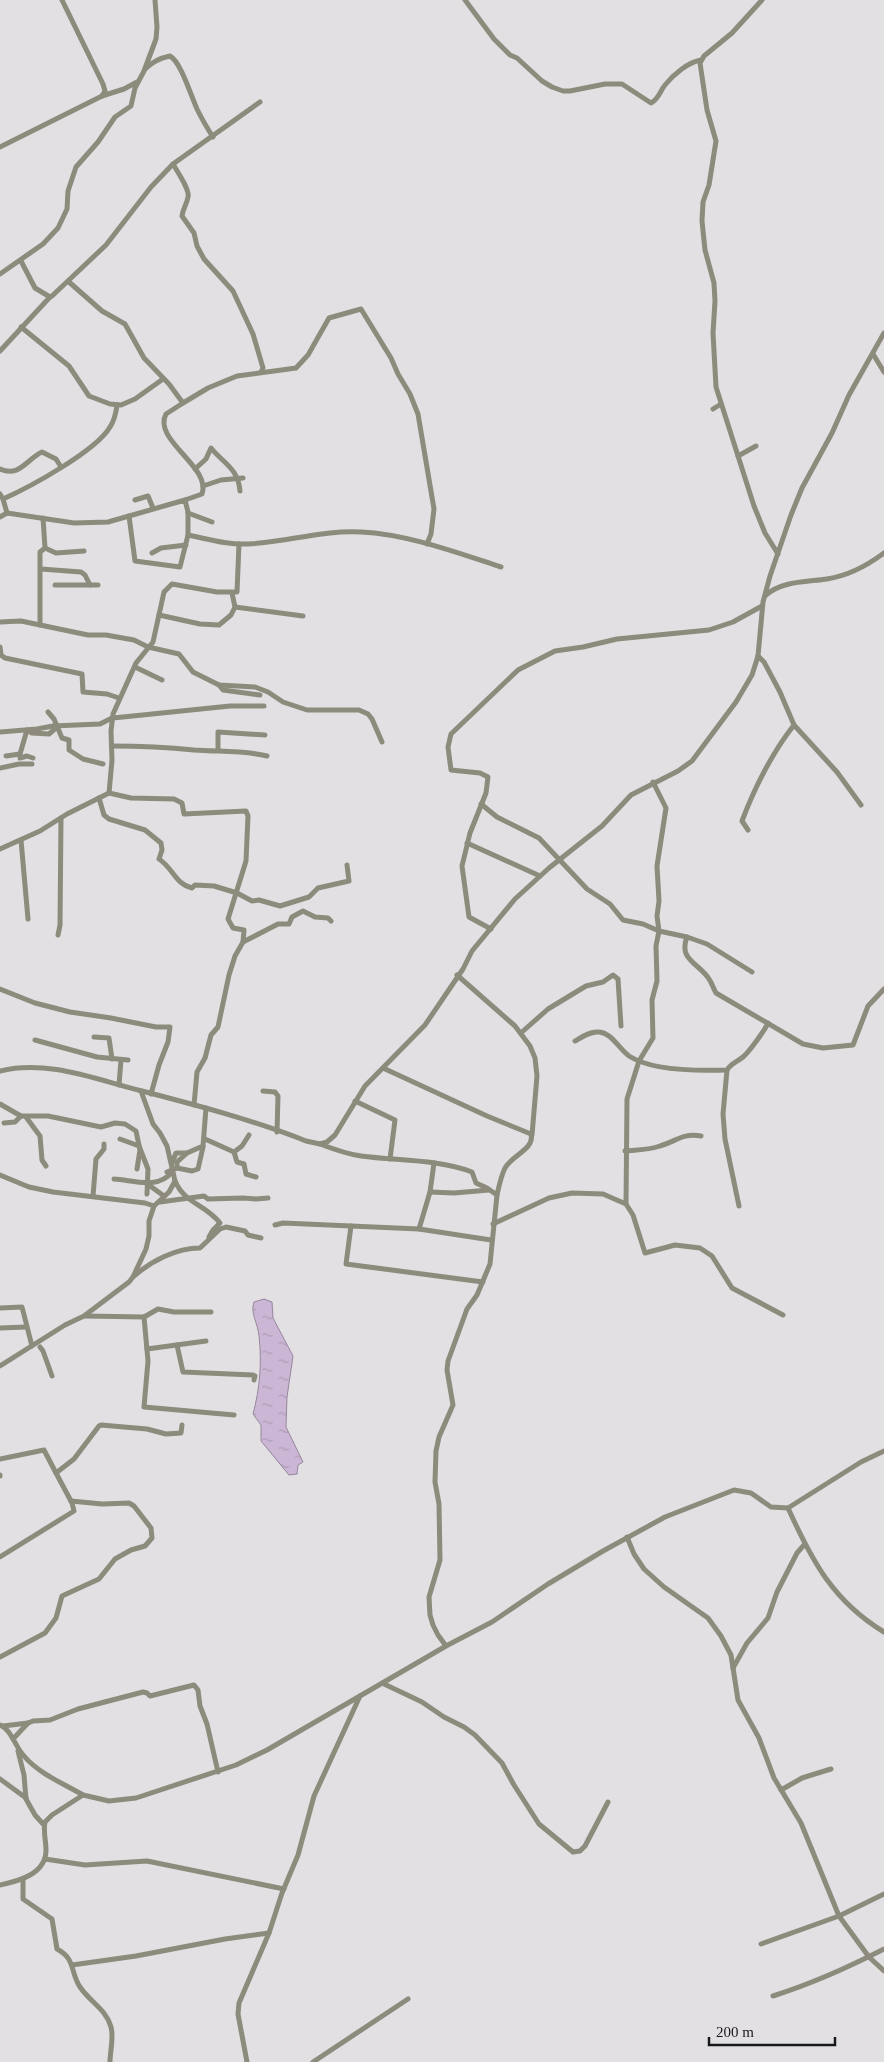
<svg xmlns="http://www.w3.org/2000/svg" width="884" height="2062" viewBox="0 0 884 2062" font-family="'Times New Roman',serif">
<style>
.water{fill:url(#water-ripples);stroke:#96879d}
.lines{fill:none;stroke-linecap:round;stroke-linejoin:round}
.street{stroke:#8c8b7c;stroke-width:5}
</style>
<defs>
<pattern id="water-ripples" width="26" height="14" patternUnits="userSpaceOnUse" patternTransform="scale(1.25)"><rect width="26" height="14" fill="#cbb6d5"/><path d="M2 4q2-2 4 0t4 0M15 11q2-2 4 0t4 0" fill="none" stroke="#ae9cb6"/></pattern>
</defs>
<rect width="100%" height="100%" fill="#e2e0e3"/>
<!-- water -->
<path class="water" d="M264,1299L272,1302L273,1318L293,1356L287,1397L286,1427L303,1462L298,1465L297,1474L289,1475L261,1441V1425L253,1414C260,1388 262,1362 259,1336C258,1323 250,1314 254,1302Z"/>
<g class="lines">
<!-- street -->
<g class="street">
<polyline points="62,0 103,84 105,91 102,96"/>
<path d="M465,0L494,39L510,55L517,58L542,81L552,87L563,91H570L605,84H622L651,103C659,99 660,91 665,85C673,75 688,62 701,60"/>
<polyline points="762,0 732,33 704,56 700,63 707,110 716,141 709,185 703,202 702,221 705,250 714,283 715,301 713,333 716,387 754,506 765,533 778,554"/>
<path d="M145,69C153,61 160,58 170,56C181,62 191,96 197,109C202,119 207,128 213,137"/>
<polyline points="0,147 102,96 124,89 137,82"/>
<path d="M173,164C177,171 190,190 188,197C187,204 183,208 182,216L194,233L197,246L204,259L233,291L253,334L263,368L261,372"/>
<polyline points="21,261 35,288 50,297 52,296 106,245 151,187 173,164 260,102"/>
<polyline points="0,274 43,244 58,228 67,209 68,191 76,167 98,142 115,117 131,106 135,88 144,71 156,39 157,27 155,0"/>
<path d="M69,282L102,311L125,324L144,358L169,384L183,403L166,414C152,440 212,467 202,494L185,500"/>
<polyline points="21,327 69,366 89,396 110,404 121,405 135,399 163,379"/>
<polyline points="0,351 50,297"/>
<polyline points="873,354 884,372"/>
<polyline points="183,403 208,388 237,376 296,368 308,355 329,318 361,309 391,358 398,374 410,394 418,414 434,509 431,534 427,544"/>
<polyline points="713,409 721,404"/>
<polyline points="738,456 756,446"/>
<path d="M0,469C19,478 27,459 42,452L56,459L61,467"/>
<path d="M195,469L206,459L211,448C223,463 238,468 240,491"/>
<polyline points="203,486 221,480 243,478"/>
<polyline points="0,494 3,499 7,513"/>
<path d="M3,499C30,487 96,451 110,427C114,421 116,413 117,405"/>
<polyline points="135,500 148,496 153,508"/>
<polyline points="188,513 212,522"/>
<polyline points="129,516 135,561 180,567 188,535"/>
<path d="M0,517L7,513L74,523L108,522L185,500L188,512V535C208,539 227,545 248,544C286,542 323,530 361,532C407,534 458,553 501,567"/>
<polyline points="45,548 56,553 84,551"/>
<polyline points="152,553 161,548 186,545"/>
<polyline points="41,569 81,572 85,575 90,585"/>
<polyline points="55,585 98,585"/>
<polyline points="232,593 235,607"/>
<path d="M765,596C780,581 807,582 827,579C847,576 868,565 884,553"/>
<polyline points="159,615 200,624 219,625 231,615 235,607 303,616"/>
<polyline points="0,622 21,621 88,635 106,635 134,640 148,647 179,654 193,672 219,685 255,687 268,692 283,702 307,710 359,710 368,714 372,719 382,742"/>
<polyline points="40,625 40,552 45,548 43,518"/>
<polyline points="0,647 1,655 5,658 82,674 83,692 107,694 119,698"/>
<polyline points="758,656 764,662 780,692 794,725 837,772 861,805"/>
<polyline points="135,667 162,680"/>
<polyline points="219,685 223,690 260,695"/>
<polyline points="48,712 54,719 62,738 69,740 69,750 83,759 103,764"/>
<polyline points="0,732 37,729 53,726 100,724 112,718 123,717 230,706 264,706"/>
<path d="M112,746C141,746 165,747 194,750C219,752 243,750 267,756"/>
<polyline points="218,750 218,732 265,735"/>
<polyline points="6,756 20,754 27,730 32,733 49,734 57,727"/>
<polyline points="20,758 27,756 33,758"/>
<polyline points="0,768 19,764 32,764"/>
<polyline points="109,793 131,798 174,799 182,803 184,814 246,811 248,816 246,861 228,919 233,928 244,930 243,942"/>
<path d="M99,798L104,815L109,819L145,830L161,843L162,850L159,859C173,868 175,884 192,888L195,885L214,886L237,893L252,901L259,900L280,906L309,897L318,888L349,881L347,865"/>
<path d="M481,804L497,817L539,838L587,889L610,904L623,920L643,924L659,931L687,937C678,960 699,963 709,979C712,983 713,988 716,993L803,1044L823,1048L853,1045L868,1006L884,989"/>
<path d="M748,830L742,821C755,787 772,753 794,725"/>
<polyline points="21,840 28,919"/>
<polyline points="467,843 540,876"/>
<polyline points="0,849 40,831 67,814 109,793 112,760 111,731 113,714 136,663 153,642 164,592 172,584 217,592 237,592 239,544"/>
<polyline points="491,929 469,917 462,866 470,833 486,793 488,777 480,773 451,770 448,747 451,734 518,670 555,651 583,647 617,639 709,630 733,622 762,606"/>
<polyline points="58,935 60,925 61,818"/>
<polyline points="687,937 707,944 752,972"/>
<polyline points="457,975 515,1026 530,1046 535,1058 537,1076 532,1135"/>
<polyline points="0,989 35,1003 70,1012 111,1018 156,1027 170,1027 168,1042 159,1065 151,1094"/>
<polyline points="522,1032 548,1009 586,986 603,982 613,975 618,979 621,1026"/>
<polyline points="94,1037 109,1038 112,1059"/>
<polyline points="35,1040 97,1057 128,1060"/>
<path d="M575,1041C582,1037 590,1031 599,1032C612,1033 619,1049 629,1056C652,1071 700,1071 727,1070C731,1063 737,1062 743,1057C749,1052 765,1030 768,1023"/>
<path d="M383,1068L487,1116L531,1134C535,1149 512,1155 505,1168C501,1176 499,1186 497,1195"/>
<polyline points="727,1070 723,1114 725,1139 739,1206"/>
<path d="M0,1071C47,1059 97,1080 142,1091C196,1105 253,1120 306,1141L320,1144L327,1142L335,1135L365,1086L425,1025L463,969L472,951L515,899L549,868L602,826L631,795L678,771L692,761L736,702L752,675L758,656L763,602L770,576L791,515L802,488L832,433L849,395L884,333"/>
<polyline points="119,1085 121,1060"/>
<polyline points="263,1091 275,1092 278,1096 277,1132"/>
<polyline points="355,1101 395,1120 390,1159"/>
<polyline points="0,1104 21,1116 48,1116 101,1127 115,1123 125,1124 136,1131 140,1150 137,1169"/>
<polyline points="194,1105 197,1072 205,1058 211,1035 218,1027 229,975 235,956 243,942 278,924 289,924 292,917 303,911 315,917 328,918 331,921"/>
<polyline points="26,1117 40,1136 42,1160 46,1166"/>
<polyline points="4,1123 15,1122 21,1116"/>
<polyline points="120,1139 139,1146 148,1169 147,1194"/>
<polyline points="205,1139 234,1152 237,1162 244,1164 246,1174 256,1177"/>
<path d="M320,1144C333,1149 347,1154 361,1156C398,1161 437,1159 472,1172L476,1183L487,1188L497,1195L490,1264L477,1295L467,1309L448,1361L447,1370L453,1405L439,1437L436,1451L435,1482L439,1504L440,1560L429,1597L430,1615L433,1625L438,1635L446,1646"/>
<path d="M625,1151C637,1150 649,1150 660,1146C677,1141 682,1133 701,1136"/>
<polyline points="234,1152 242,1146 249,1135"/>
<polyline points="172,1163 176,1153 187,1153"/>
<polyline points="177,1168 192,1171 198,1169 203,1147"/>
<polyline points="167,1172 177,1168 177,1162 187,1153 203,1146 206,1108"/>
<polyline points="0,1175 29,1187 53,1192 145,1203 154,1206"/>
<path d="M114,1179C133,1180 158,1190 172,1172"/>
<path d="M175,1181C185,1204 205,1204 220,1223L213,1230L209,1237"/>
<polyline points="146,1183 164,1196"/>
<polyline points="430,1192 454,1193 489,1190"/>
<polyline points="93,1196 96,1159 104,1149 104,1144"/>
<polyline points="160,1202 204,1196 208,1199 243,1198 256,1199 268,1198"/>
<polyline points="626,1204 627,1099 639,1061 653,1038 652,1000 657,981 656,946 659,931 657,916 659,901 657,866 666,808 653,782"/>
<polyline points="493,1224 549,1198 572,1193 603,1194 626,1204 633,1215 645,1253 675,1245 700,1248 712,1256 732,1288 783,1315"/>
<polyline points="275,1225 283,1223 419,1229 430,1192 434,1163"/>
<polyline points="351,1226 346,1264 483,1282"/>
<polyline points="419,1229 491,1240"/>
<path d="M133,1277C151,1261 176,1248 200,1248L220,1229L226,1227L245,1231L248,1235L261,1238"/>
<polyline points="0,1308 22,1307 32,1346"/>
<polyline points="85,1316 144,1317 148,1361 144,1407 234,1415"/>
<polyline points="144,1317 158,1309 174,1312 211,1312"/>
<polyline points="0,1328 26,1327"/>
<polyline points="177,1345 183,1372 253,1375 255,1376 254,1380"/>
<polyline points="40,1347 43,1351 52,1376"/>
<polyline points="147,1349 206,1341"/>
<polyline points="0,1366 65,1325 84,1316 129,1282 133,1277 146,1249 149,1236 149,1221 154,1206 169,1192 175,1181 167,1146 160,1133 153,1124 141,1091"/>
<polyline points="0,1459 44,1450 56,1473"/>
<polyline points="0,1475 0,1476"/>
<path d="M788,1508C812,1561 833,1601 884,1632"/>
<polyline points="627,1537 634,1554 644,1569 664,1587 708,1618 721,1636 731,1655 738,1700 759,1738 774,1778 801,1823 839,1916 869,1957 884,1971"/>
<polyline points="0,1557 74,1511 72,1503 56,1473 74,1459 99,1426 101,1425 147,1429 166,1434 181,1433 182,1425"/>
<polyline points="0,1657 45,1633 56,1618 62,1596 99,1579 115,1559 131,1550 145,1546 152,1538 151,1528 134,1506 129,1503 102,1504 71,1501"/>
<polyline points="733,1668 747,1643 768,1618 777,1592 797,1553 804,1545"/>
<polyline points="382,1683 422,1702 444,1717 464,1727 475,1735 502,1763 514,1785 539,1824 573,1852 580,1851 585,1846 608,1802"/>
<path d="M0,1725C12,1730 15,1747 24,1756C38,1773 64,1784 83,1795"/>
<polyline points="3,1726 28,1723"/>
<polyline points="13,1739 28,1723 33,1721 50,1720 78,1709 143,1692 147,1693 150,1696 194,1685 198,1690 200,1706 207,1724 218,1772"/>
<polyline points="18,1751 24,1775 26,1799 35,1815 44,1825"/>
<polyline points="0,1779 26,1798"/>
<polyline points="781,1790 802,1778 831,1769"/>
<polyline points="45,1859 85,1865 147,1861 284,1889"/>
<path d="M23,1880V1899L52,1919L57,1949C76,1959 70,1972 80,1987C90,2002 106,2009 111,2027C114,2038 110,2051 110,2062"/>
<path d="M0,1885C19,1881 46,1874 46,1850C46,1841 43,1831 45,1822L52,1815L83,1795L109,1801L136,1798L236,1765L267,1750L446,1646L492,1622L548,1584L603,1551L665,1517L734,1490L751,1493L771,1507L788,1508L861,1462L884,1451"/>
<polyline points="761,1944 839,1916 884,1894"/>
<polyline points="72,1965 136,1956 225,1939 269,1933"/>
<path d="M773,1996C811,1984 849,1967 884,1949"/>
<polyline points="247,2062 238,2014 239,2003 269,1933 282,1893 298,1855 314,1796 360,1696"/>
<polyline points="313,2062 408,1999"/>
</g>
</g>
<!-- scale -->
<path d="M709 2037v8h126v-8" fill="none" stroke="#191819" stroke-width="2.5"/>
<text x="716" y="2037" font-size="15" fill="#191819" stroke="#e2e0e3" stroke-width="4" paint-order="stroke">200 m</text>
</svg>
